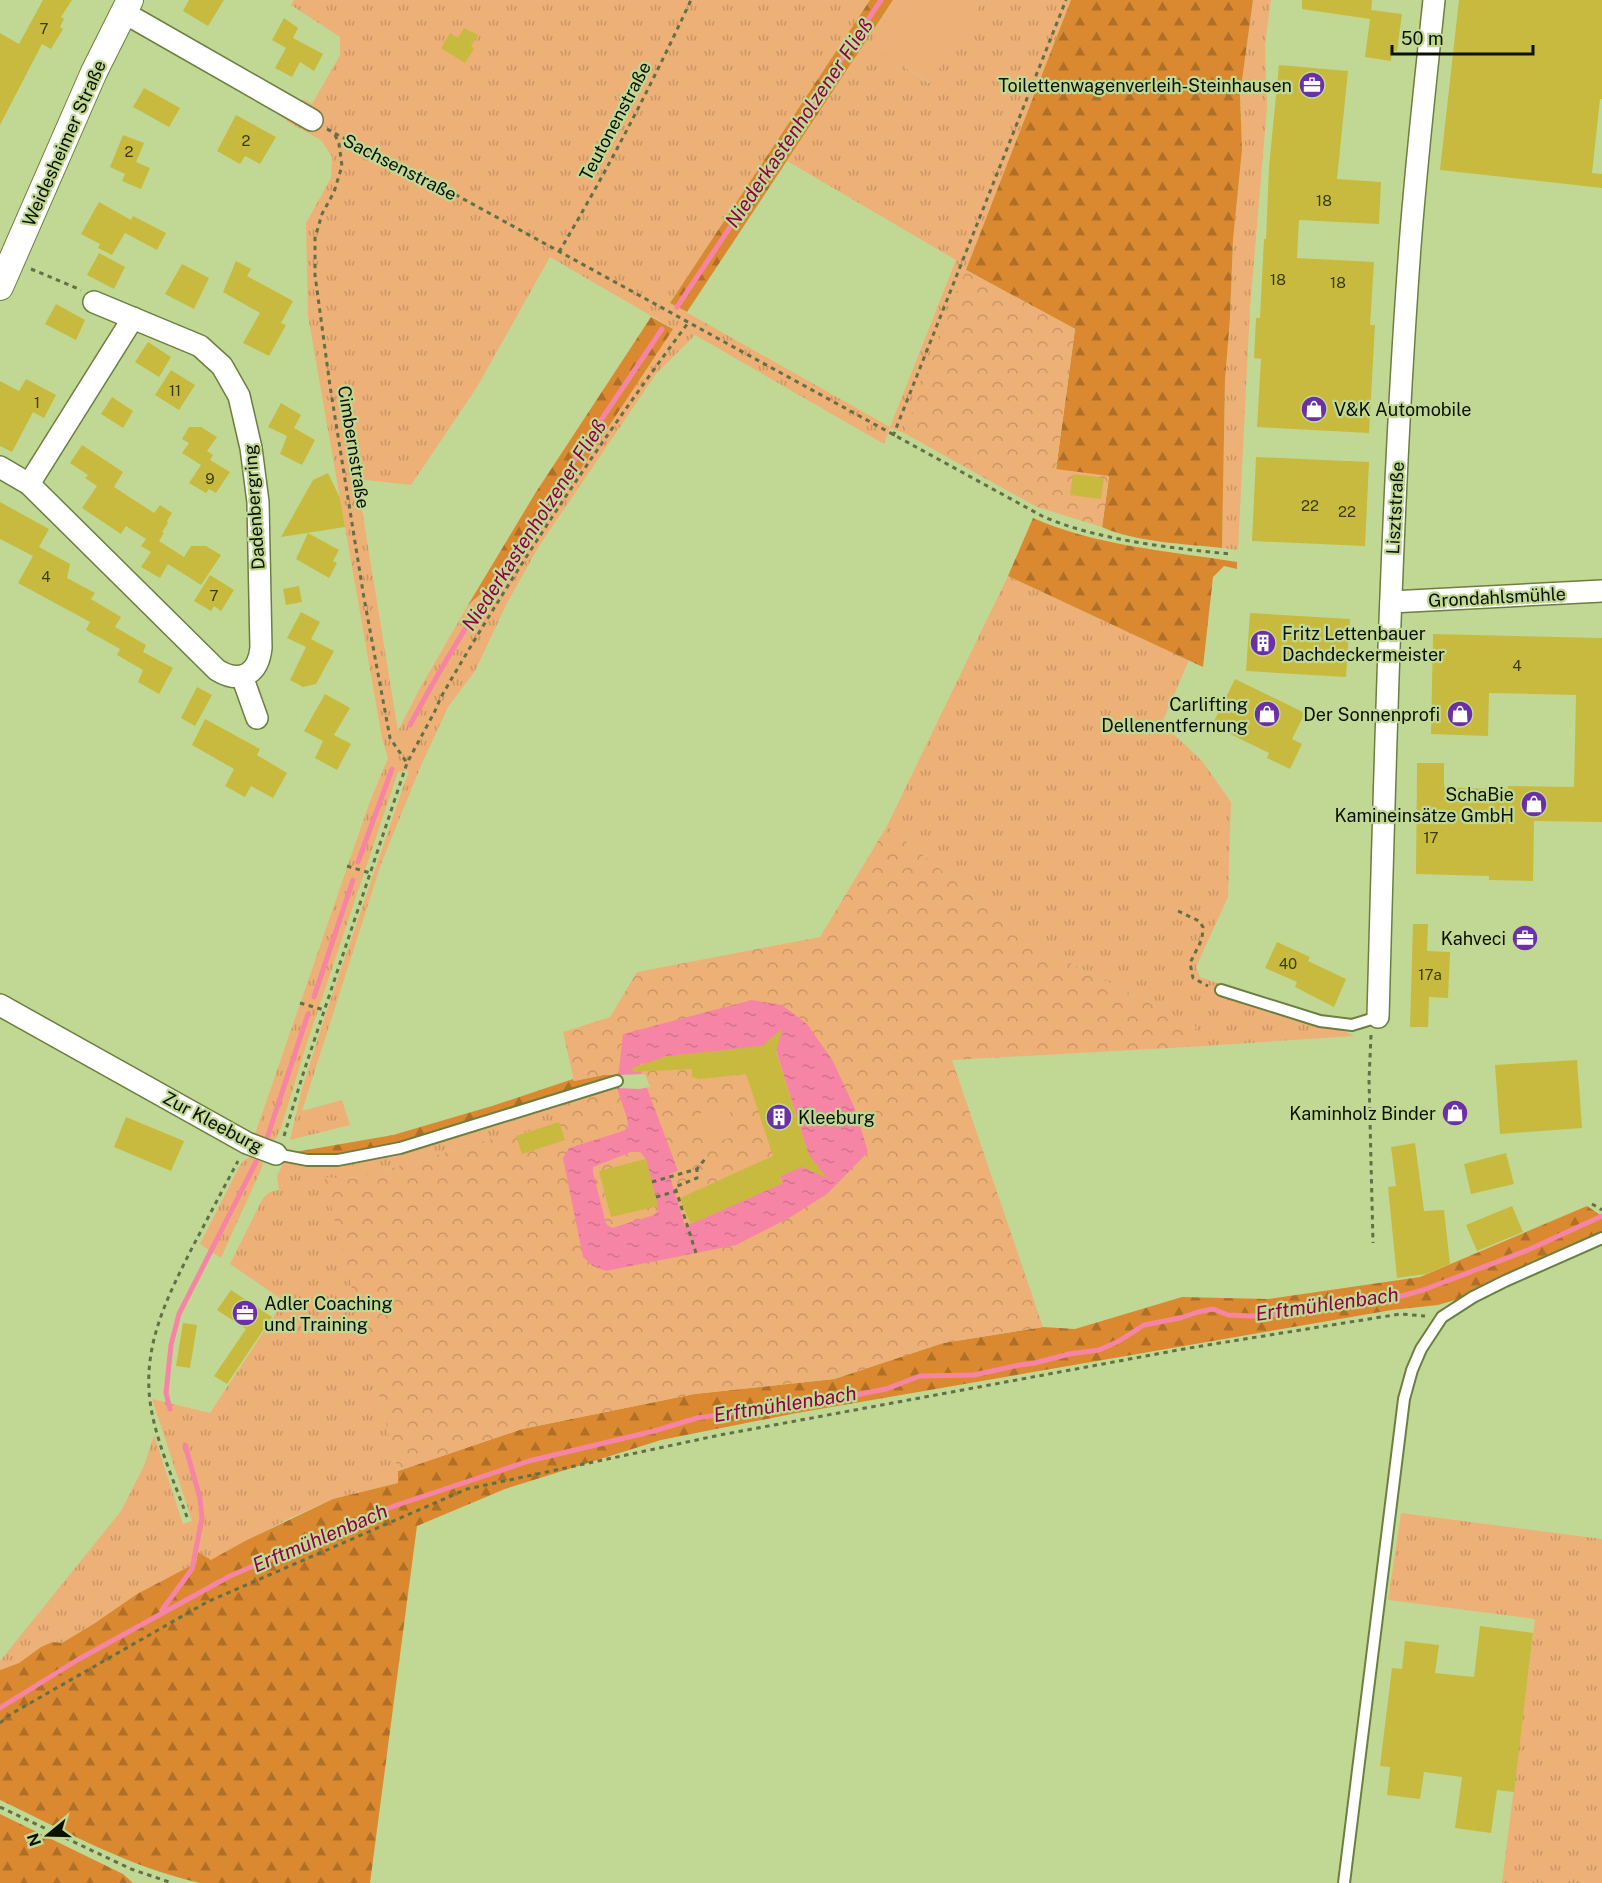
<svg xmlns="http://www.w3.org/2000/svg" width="1602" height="1883" viewBox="0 0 1602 1883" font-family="'Public Sans',sans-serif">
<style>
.grass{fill:url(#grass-tufts);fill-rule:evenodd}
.forest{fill:url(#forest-firs)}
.park{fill:url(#park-crowns)}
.garden{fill:#edb077}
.water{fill:url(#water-ripples);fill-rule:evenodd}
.pier{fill:#c1d895}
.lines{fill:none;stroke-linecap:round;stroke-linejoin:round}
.stream{stroke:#f685a5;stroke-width:5}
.building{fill:#c7ba3f}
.service-casing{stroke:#6b7f3f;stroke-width:14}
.minor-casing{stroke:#6b7f3f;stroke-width:24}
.tertiary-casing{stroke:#6b7f3f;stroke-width:28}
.path{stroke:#617047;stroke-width:3;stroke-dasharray:4.5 4.5;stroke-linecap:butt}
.service{stroke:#fff;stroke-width:10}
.minor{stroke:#fff;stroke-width:21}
.tertiary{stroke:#fff;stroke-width:26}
.labels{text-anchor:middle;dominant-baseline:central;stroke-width:4.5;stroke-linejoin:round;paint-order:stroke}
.number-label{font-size:15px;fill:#393b10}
.poi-label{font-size:18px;fill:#0a1100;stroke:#c1d895;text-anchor:end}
.street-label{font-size:18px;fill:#0a1100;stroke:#c1d895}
.water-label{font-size:20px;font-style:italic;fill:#900043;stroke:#c1d895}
</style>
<defs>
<pattern id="grass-tufts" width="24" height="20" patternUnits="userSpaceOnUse" patternTransform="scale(1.5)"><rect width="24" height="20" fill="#edb077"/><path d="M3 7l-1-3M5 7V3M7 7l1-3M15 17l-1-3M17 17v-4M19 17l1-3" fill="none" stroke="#ca9665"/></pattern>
<pattern id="forest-firs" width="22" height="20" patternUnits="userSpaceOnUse" patternTransform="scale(1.5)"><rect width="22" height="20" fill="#db8930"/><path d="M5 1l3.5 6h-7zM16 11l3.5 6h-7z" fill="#b06f26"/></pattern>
<pattern id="park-crowns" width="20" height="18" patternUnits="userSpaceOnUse" patternTransform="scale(1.5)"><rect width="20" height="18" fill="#edb077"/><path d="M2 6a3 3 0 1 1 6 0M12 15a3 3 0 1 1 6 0" fill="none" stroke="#ca9665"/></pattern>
<pattern id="water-ripples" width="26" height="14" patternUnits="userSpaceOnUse" patternTransform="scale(1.5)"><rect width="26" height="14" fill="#f685a5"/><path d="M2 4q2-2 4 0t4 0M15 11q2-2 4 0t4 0" fill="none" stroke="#d2728c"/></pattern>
</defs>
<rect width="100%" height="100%" fill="#c1d895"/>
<!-- grass -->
<g class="grass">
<path d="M294,0H870L670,303L890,427L956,260L787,161L893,0H899L871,45L929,83L983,0H1071L904,433L890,428L884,444L695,335L656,374L539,546L507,603L475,671L448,707L420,768L381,864L302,1111L342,1100L350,1125L290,1140L302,1089L326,1013L409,770L398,772L306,1046L281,1128L276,1138L269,1143L253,1140L369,804L388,758L382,738L308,316L306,223L331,178L332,157L321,140L286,121L301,108L303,99L312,104L340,55V37L291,5ZM550,257L672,328L522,557L468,605L419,690L398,731L357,479L411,485L477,387Z"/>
<polygon points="1253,0 1271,0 1265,44 1267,107 1250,308 1238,550 1222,548 1225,380 1230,317 1233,240 1242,150 1240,95"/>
<path d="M1008,576L1189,660L1162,723L1202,761L1231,802L1228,897L1196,967L1200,977L1220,984L1216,992C1245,1004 1274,1015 1305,1023C1322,1027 1339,1027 1354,1036L1188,1047L1196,1027L1031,943L887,826Z"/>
<polygon points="617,1086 617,1088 575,1103 566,1108 559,1122 516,1136 515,1132 355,1179 325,1178 398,1471 398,1483 333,1499 286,1520 210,1561 196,1563 137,1594 95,1623 62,1643 52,1642 41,1647 19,1663 0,1670 0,1661 121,1511 144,1466 154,1435 183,1524 192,1521 152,1399 210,1413 284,1301 230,1264 263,1198 270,1192 279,1190 277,1176 284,1162 323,1164 366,1161 455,1137 579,1096"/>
<polygon points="255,1154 261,1158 263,1165 221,1258 200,1244 239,1167 243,1161"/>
<polygon points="1401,1513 1602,1539 1602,1883 1502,1883 1535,1619 1388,1600"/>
</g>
<!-- forest -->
<g class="forest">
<polygon points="870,0 893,0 687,312 670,303"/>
<path d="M1071,0H1253L1240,95L1242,150L1233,240L1230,318L1225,380L1222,548C1187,544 1134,542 1102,527L1109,477L1056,470L1075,329L966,270Z"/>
<polygon points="651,317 673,329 522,558 468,605 536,492"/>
<path d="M1033,518C1097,546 1169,551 1237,562V569L1224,566L1213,577L1203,667L1008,576Z"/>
<path d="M603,1075H617V1078L593,1083C556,1094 519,1105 483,1117C445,1128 327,1171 295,1152L393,1135L492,1106L573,1079L574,1081Z"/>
<path d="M1587,1206L1602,1216V1233L1496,1279L1455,1300L1438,1305L1392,1310L797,1413L661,1440L505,1489L417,1526L370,1883H200C129,1867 65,1831 0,1800V1670L19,1663L41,1647L52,1642L62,1643L95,1623L137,1594L196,1563L198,1552L211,1560L245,1541L333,1499L398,1483V1471L522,1429L694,1394L834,1379L943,1343L1043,1327L1075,1329L1182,1297L1268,1299L1420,1277Z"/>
<polygon points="0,1814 123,1874 133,1883 0,1883"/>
</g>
<!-- park -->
<g class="park">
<polygon points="966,270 1075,329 1056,469 1109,476 1102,527 1037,507 904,433"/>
<polygon points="887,826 1031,943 1196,1027 1188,1047 952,1060 1043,1327 943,1343 834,1379 694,1394 522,1429 398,1471 324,1177 355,1179 515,1132 517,1135 559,1122 566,1108 575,1103 617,1088 617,1075 603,1075 574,1081 563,1032 610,1017 637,972 820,937"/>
</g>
<!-- garden -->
<g class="garden">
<polygon points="899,0 983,0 930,83 870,45"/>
<polygon points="728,1105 737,1136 708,1144 698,1116 701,1113"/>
</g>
<!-- water -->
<path class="water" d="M752,1000L782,1005L807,1024L833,1061L855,1109L868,1152L827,1194L789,1218L736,1245L606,1271L593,1266L583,1257L563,1158L569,1148L623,1131L628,1128L627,1118L617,1088L623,1034ZM766,1046L776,1050L810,1159L804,1165L780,1176L783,1183L685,1226L669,1174L678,1171L641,1072L640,1064ZM631,1152H640L646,1159L658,1211L654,1215L612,1228L606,1224L593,1172V1167Z"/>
<!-- pier -->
<polygon class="pier" points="645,1074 650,1087 639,1089 617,1088 617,1075"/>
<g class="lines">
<!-- stream -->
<g class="stream">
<polyline points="677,307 881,0"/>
<path d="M410,725C484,587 576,459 662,329"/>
<polyline points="358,862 392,769"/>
<polyline points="314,997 353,880"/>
<polyline points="266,1141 308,1014"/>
<polyline points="170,1409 166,1393 171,1345 179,1314 256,1162"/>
<polyline points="162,1610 192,1569 202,1518 200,1498 185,1445"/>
<polyline points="0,1708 79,1659 230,1576 394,1506 529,1461 654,1431 697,1418 855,1395 886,1389 920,1376 974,1375 1019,1365 1035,1363 1069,1354 1099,1350 1119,1341 1144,1325 1180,1318 1198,1312 1213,1309 1228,1315 1252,1316 1294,1313 1391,1299 1423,1290 1528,1250 1602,1216"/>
</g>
</g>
<!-- building -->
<g class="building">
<polygon points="43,0 72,0 61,17 64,19 60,27 63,29 51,49 42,44 0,125 0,33 19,44"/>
<polygon points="189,0 224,0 208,26 183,11"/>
<polygon points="1302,0 1372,0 1371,13 1371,10 1402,14 1397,51 1392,50 1391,61 1365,57 1370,19 1302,9"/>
<polygon points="1459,0 1602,0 1602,99 1600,99 1592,173 1602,174 1602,188 1440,170"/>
<polygon points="284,18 298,28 293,38 323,54 314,71 300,62 292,77 275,68 286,48 272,40"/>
<polygon points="464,28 478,35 471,46 474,49 465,63 441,48 450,33 458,38"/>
<polygon points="1279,65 1348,71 1337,179 1381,182 1379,224 1299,220 1297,258 1374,262 1370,325 1375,325 1369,433 1257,427 1261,359 1254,358 1256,318 1260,318 1264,239 1266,239 1269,167"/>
<polygon points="144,88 180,108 169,127 133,107"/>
<polygon points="236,115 276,137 260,164 245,156 240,164 217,151"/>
<polygon points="123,135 144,143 136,162 150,168 141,189 122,181 125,174 110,167"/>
<polygon points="99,202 131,220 133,216 166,233 157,250 125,233 112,255 98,248 100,244 81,234"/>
<polygon points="99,253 125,267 114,289 87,275"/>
<polygon points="236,261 251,269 247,276 293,301 281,323 286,325 269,356 243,343 260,313 223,292"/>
<polygon points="182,264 209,278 194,309 165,294"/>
<polygon points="56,304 85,320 76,340 45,324"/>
<polygon points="148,342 171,357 159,377 135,362"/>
<polygon points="171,370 195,385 179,410 155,395"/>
<polygon points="26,379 56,395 44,418 33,412 12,452 0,446 0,381 19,391"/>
<polygon points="112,397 133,411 123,428 101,414"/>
<polygon points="281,403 301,415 294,428 315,440 302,465 280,454 287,436 268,427"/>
<polygon points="189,427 201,427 217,437 207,451 213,455 210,460 230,472 216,493 209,489 206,493 189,483 201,465 182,453 189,443 182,439"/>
<polygon points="82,445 123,472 114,487 154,513 160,505 172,513 167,521 168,523 162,532 164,533 159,541 184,557 191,546 206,546 221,555 201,585 168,564 160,578 141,567 151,552 141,546 146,539 126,526 121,534 82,508 97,486 85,478 88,475 70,463"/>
<polygon points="1256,457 1369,462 1365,546 1252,541"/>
<polygon points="328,473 340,498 345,527 281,537 313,480"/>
<polygon points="1073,474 1104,478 1101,499 1070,495"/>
<polygon points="0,502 49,529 39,547 70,564 67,578 95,593 91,599 121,617 115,627 146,645 143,652 173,668 159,694 138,682 143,670 117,655 120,649 86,630 90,622 18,583 33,556 0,539"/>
<polygon points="308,533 339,550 333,561 337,563 329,578 296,559"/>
<polygon points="210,575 234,590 221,611 214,606 211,611 194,601"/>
<polygon points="299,586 302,602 286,605 283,589"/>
<polygon points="301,612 320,622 311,639 334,651 316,684 303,687 290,680 306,647 287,638"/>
<polygon points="1250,613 1350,619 1346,677 1246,671"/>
<polygon points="1433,634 1602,638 1602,822 1534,821 1533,881 1489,880 1489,876 1416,874 1417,763 1444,763 1444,787 1492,789 1508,789 1508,786 1574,787 1576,695 1489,693 1488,736 1431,734"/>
<polygon points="1235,679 1305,713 1292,739 1302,744 1290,769 1267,758 1269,753 1212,725"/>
<polygon points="197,687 212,695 195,726 181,718"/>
<polygon points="325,694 350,708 334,735 351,744 337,770 315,758 323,741 304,731"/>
<polygon points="205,719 260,749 257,755 287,773 273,798 251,786 245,797 225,786 234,769 192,745"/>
<polygon points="1413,924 1428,924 1427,951 1450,952 1448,998 1429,997 1428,1027 1410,1027"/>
<polygon points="1277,942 1310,957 1308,961 1346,979 1334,1007 1295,987 1297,982 1265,968"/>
<polygon points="782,1029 776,1052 809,1155 827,1178 802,1167 780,1176 783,1183 691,1224 680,1198 773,1156 746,1074 700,1079 692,1077 692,1069 633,1072 632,1068 667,1056 762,1046"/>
<polygon points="1577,1060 1582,1128 1500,1134 1495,1065"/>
<polygon points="126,1117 184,1141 171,1171 114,1147"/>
<polygon points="559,1122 565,1140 522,1154 516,1136"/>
<polygon points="1415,1143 1424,1211 1444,1210 1450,1264 1426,1274 1397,1278 1388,1187 1396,1186 1391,1147"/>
<polygon points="1506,1153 1514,1184 1471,1194 1464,1164"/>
<polygon points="646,1159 658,1206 611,1217 599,1171"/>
<polygon points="1512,1206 1523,1232 1477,1251 1466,1225"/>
<polygon points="231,1290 272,1317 227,1384 214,1376 246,1329 217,1310"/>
<polygon points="183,1323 197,1325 190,1368 176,1366"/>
<polygon points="1480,1626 1533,1633 1514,1792 1497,1790 1491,1833 1455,1828 1462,1777 1424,1772 1420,1799 1387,1795 1390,1767 1380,1766 1392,1668 1402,1669 1405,1641 1439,1645 1435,1673 1474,1677"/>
</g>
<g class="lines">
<defs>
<g id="service">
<polyline points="1221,990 1320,1021 1352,1025 1378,1017"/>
<polyline points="276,1154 307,1160 338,1160 400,1148 617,1081"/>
<polyline points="1344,1883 1404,1399 1412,1370 1421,1349 1442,1317 1473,1297 1505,1281 1602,1238"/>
</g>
<g id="minor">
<polyline points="123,12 312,120"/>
<path d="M0,467L29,484L217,670C240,684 258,675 261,648L258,502L251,448L239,396L222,366L200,346L94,302"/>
<polyline points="29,484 133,318"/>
<polyline points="1391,602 1602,591"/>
<polyline points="242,676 257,718"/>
<polyline points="0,1005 247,1143 276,1154"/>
<path d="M1378,1017C1385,765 1391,512 1409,260C1415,173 1425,87 1434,0"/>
</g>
<polyline id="tertiary" points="0,287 94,72 130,0"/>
</defs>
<!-- service casing -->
<use href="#service" class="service-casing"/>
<!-- minor casing -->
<use href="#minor" class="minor-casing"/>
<!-- tertiary casing -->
<use href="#tertiary" class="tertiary-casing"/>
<!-- path -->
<g class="path">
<path d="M327,129L373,154L447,190L1042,516C1096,540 1171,548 1230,554"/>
<polyline points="335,135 339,144 342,166 334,192 322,214 315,238 315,275 330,386 364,598 390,738 407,763"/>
<path d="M559,252C607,171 651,86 691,0"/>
<polyline points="31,269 81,290"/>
<polyline points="893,436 1066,0"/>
<polyline points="347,866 370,873"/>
<polyline points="1178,911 1199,921 1203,927 1202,939 1190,963 1193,978 1208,986"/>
<polyline points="300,1003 324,1010"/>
<polyline points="1371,1035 1369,1080 1373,1243"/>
<path d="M284,1136L304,1071L407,763L435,711L441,697C516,567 599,443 688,323"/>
<polyline points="652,1182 697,1169 705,1159"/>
<polyline points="656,1197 677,1191"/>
<polyline points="1592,1204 1602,1210"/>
<polyline points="696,1253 675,1187 697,1178 697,1169"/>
<path d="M187,1517C173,1478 151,1431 149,1390C146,1337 170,1292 193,1246C208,1218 223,1189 238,1161"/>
<polyline points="0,1723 11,1714 207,1602 467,1489 720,1435 1189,1348 1400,1314 1425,1316"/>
<polyline points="0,1807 131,1869 172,1883"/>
</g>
<!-- service -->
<use href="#service" class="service"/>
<!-- minor -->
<use href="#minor" class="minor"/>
<!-- tertiary -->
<use href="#tertiary" class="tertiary"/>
</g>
<!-- icons -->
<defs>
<symbol id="office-disc" viewBox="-11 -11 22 22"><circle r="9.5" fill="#6c30a6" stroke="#c1d895"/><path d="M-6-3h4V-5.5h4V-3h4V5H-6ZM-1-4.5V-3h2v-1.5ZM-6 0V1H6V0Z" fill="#fff"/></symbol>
<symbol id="shop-disc" viewBox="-11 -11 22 22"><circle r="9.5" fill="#6c30a6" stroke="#c1d895"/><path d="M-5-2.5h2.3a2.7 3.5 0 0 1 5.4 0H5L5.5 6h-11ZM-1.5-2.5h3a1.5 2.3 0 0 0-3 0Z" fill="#fff"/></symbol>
<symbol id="building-disc" viewBox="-11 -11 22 22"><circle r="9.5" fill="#6c30a6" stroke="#c1d895"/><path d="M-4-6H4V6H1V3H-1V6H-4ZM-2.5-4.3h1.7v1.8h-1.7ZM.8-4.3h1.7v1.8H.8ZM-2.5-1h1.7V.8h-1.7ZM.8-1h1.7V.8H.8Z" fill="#fff"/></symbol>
</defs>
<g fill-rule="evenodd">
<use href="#office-disc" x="1297" y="70" width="30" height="30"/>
<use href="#shop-disc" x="1299" y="394" width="30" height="30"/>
<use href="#building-disc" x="1248" y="628" width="30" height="30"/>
<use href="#shop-disc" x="1252" y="699" width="30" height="30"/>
<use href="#shop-disc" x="1445" y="699" width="30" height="30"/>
<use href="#shop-disc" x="1519" y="789" width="30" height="30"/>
<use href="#office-disc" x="1510" y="923" width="30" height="30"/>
<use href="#shop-disc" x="1440" y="1098" width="30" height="30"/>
<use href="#building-disc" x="764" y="1102" width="30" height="30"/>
<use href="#office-disc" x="230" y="1298" width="30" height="30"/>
</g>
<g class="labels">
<!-- number labels -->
<g class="number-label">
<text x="44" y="28">7</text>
<text x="246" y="140">2</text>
<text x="129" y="151">2</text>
<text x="1324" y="200">18</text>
<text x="1278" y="279">18</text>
<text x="1338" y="282">18</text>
<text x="175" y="390">11</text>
<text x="37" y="402">1</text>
<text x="210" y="478">9</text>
<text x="1310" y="505">22</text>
<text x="1347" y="511">22</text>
<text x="46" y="576">4</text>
<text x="214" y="595">7</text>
<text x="1517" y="665">4</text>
<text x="1431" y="837">17</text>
<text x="1288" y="963">40</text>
<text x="1430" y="974">17a</text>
</g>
<!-- poi labels -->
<g class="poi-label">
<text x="1292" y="85">Toilettenwagenverleih-Steinhausen</text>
<text x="1334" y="409" text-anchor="start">V&amp;K Automobile</text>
<text x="1282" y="633" text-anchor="start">Fritz Lettenbauer<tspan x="1282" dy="21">Dachdeckermeister</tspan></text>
<text x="1248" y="704">Carlifting<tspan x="1248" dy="21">Dellenentfernung</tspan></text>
<text x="1440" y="714">Der Sonnenprofi</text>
<text x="1514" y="794">SchaBie<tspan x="1514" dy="21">Kamineinsätze GmbH</tspan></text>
<text x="1506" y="938">Kahveci</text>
<text x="1436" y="1113">Kaminholz Binder</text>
<text x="798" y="1117" text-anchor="start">Kleeburg</text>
<text x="264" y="1303" text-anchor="start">Adler Coaching<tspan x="264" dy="21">und Training</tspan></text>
</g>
<!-- street labels -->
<g class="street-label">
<text transform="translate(615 121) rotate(-62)">Teutonenstraße</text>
<text transform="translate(64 143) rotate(-66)">Weidesheimer Straße</text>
<text transform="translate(400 167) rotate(27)">Sachsenstraße</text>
<text transform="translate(354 447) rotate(81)">Cimbernstraße</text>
<text transform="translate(254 507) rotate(-94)">Dadenbergring</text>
<text transform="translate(1395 508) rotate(-87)">Lisztstraße</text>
<text transform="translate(1497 597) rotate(-3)">Grondahlsmühle</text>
<text transform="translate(213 1122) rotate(28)">Zur Kleeburg</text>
</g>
<!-- water labels -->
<g class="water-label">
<text transform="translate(799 123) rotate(-56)">Niederkastenholzener Fließ</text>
<text transform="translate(534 525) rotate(-57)">Niederkastenholzener Fließ</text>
<text transform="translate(1327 1304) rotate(-8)">Erftmühlenbach</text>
<text transform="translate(785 1404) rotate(-9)">Erftmühlenbach</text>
<text transform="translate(320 1538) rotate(-23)">Erftmühlenbach</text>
</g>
</g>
<!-- north arrow -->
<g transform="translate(48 1835) rotate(251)" stroke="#c1d895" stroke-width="4.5" paint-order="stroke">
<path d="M0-4.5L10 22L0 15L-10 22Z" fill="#0a1100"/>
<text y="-9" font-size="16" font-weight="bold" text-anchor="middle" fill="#0a1100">N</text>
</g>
<!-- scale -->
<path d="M1392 45v9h141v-9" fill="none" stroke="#0a1100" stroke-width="3"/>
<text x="1401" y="45" font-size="18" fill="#0a1100" stroke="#c1d895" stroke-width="4.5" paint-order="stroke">50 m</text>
</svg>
